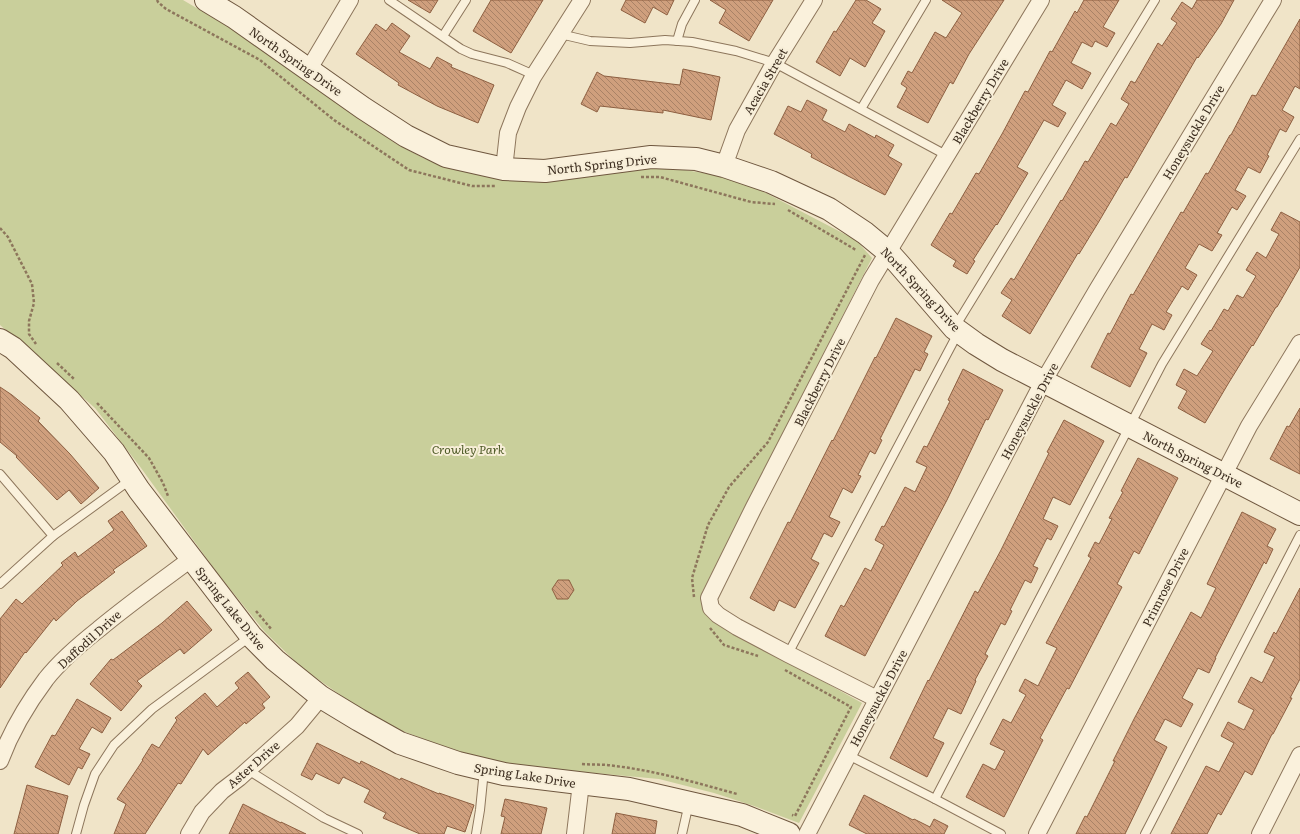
<svg xmlns="http://www.w3.org/2000/svg" width="1300" height="834" viewBox="0 0 1300 834" font-family="Literata,serif">
<style>
.green{fill:#c9cf9b}
.building{fill:url(#building-back-hatch);stroke:#8d5f41}
.lines{fill:none;stroke-linecap:round;stroke-linejoin:round}
.lane-casing{stroke:#8d765c;stroke-width:10}
.street-casing{stroke:#8d765c;stroke-width:18}
.secondary-casing{stroke:#6f573f;stroke-width:24}
.path{stroke:#8d765c;stroke-width:2.5;stroke-dasharray:3 2;stroke-linecap:butt}
.lane{stroke:#faf1dc;stroke-width:8}
.street{stroke:#faf1dc;stroke-width:16}
.secondary{stroke:#faf1dc;stroke-width:22}
.labels{text-anchor:middle;dominant-baseline:central;stroke-width:4;stroke-linejoin:round;paint-order:stroke}
.street-label{font-size:12px;fill:#3d2e20;stroke:#f7eed8}
.park-label{font-size:12px;font-style:italic;fill:#4d5a26;stroke:#f7eed8}
</style>
<defs>
<pattern id="building-back-hatch" width="6" height="6" patternUnits="userSpaceOnUse"><rect width="6" height="6" fill="#cf9f7d"/><path d="M-1 5l2 2M0 0l6 6M5-1l2 2" fill="none" stroke="#a98266"/></pattern>
</defs>
<rect width="100%" height="100%" fill="#f0e4c8"/>
<!-- green -->
<polygon class="green" points="0,0 183,0 227,26 395,143 423,158 455,169 673,168 715,175 756,188 856,240 872,258 702,592 718,623 862,703 799,823 754,806 714,793 659,779 497,764 429,741 379,722 302,668 265,632 218,574 141,468 95,408 0,325"/>
<!-- building -->
<g class="building">
<polygon points="408,0 438,0 430,13"/>
<polygon points="491,0 543,0 511,53 473,31"/>
<polygon points="626,0 674,0 667,15 653,7 645,23 621,10"/>
<polygon points="710,0 773,0 749,41 719,23 726,10"/>
<polygon points="856,0 866,0 881,9 872,23 885,31 865,67 850,58 840,76 816,62 834,31 836,32"/>
<polygon points="942,0 1004,0 969,54 953,84 950,82 928,123 897,107 907,88 901,84 908,71 912,73 935,32 946,38 962,13"/>
<polygon points="1084,0 1119,0 1103,27 1115,33 1107,47 1095,41 1092,47 1082,42 1071,63 1091,73 1082,89 1066,80 1052,105 1066,113 1058,127 1044,120 1017,167 1028,173 997,225 996,224 973,260 975,261 967,274 953,266 956,261 931,245 950,213 952,214 976,173 979,174 1002,134 1025,91 1028,92 1050,51 1052,52 1075,11 1077,13"/>
<polygon points="1197,0 1234,0 1221,24 1198,58 1197,57 1127,178 1125,177 1098,223 1079,254 1078,253 1030,334 1002,316 1012,300 1001,293 1011,278 1014,280 1061,200 1062,201 1085,161 1088,162 1111,123 1116,126 1129,104 1121,99 1131,81 1135,83 1158,43 1162,46 1177,23 1171,19 1182,2 1192,9"/>
<polygon points="1300,19 1300,89 1295,86 1282,110 1294,117 1286,132 1280,129 1267,155 1269,156 1260,173 1248,167 1235,190 1246,196 1237,210 1232,207 1217,233 1222,235 1212,251 1199,244 1185,268 1197,275 1188,290 1182,286 1166,312 1172,315 1164,330 1152,324 1139,349 1147,353 1130,387 1091,367 1108,333 1110,334 1131,294 1133,295 1181,212 1183,213 1206,173 1208,174 1230,135 1231,135 1252,95 1256,96"/>
<polygon points="392,23 410,36 399,52 430,69 437,57 452,65 451,67 494,85 478,123 437,106 398,85 399,83 356,54 376,24 386,31"/>
<polygon points="683,69 720,77 711,120 663,110 663,113 600,106 597,112 581,104 597,72 604,76 680,85"/>
<polygon points="807,100 827,110 822,120 845,132 849,124 875,138 876,135 894,145 888,156 902,164 885,195 811,157 812,154 774,134 788,106 801,112"/>
<polygon points="1281,212 1300,222 1300,267 1277,307 1276,307 1253,346 1252,345 1228,384 1205,423 1178,408 1187,391 1176,385 1184,369 1197,376 1213,351 1201,344 1210,330 1211,331 1224,309 1228,311 1237,295 1243,298 1256,276 1246,270 1257,252 1266,258 1279,234 1271,230"/>
<polygon points="896,318 932,336 924,352 928,354 920,371 915,369 880,439 882,440 875,454 870,451 858,475 861,476 852,493 843,488 829,517 840,522 832,537 824,533 811,559 819,563 795,608 779,600 774,611 750,598 788,522 790,523 832,440 833,441 875,357 876,358"/>
<polygon points="963,369 1003,390 988,420 986,419 947,500 865,656 825,636 841,605 844,607 865,568 871,571 884,545 875,540 882,526 884,527 905,487 915,492 927,467 916,462 924,446 927,447 950,401 948,400"/>
<polygon points="0,387 12,395 40,418 38,421 70,454 99,488 81,504 69,490 57,500 16,457 17,456 0,442"/>
<polygon points="1300,408 1300,474 1270,459 1287,426 1289,427"/>
<polygon points="1064,420 1104,441 1070,505 1053,497 1043,519 1058,526 1051,540 1047,538 1033,566 1038,568 1031,583 1025,580 1010,610 1012,611 1005,625 1001,623 985,654 988,656 975,680 976,681 961,714 948,708 933,738 944,743 927,777 890,758 928,680 929,681 975,591 978,593 1001,550 1049,453 1047,452"/>
<polygon points="1138,458 1178,478 1139,554 1134,551 1117,584 1122,587 1069,689 1067,688 1040,738 1043,740 1004,817 966,797 983,764 995,770 1005,751 990,744 1003,719 1011,723 1026,695 1019,691 1025,679 1038,686 1057,648 1046,643 1091,558 1088,556 1095,542 1099,544 1112,519 1109,518 1123,492 1121,491"/>
<polygon points="122,511 147,546 113,570 115,572 77,601 56,621 54,618 26,653 25,652 0,688 0,619 16,599 22,604 63,565 61,563 75,552 78,557 114,530 108,521"/>
<polygon points="1242,512 1276,529 1267,546 1273,549 1266,564 1264,562 1215,658 1216,658 1209,673 1198,668 1182,698 1193,704 1181,727 1165,719 1154,740 1167,747 1125,834 1076,834 1085,816 1087,817 1115,761 1113,761 1134,719 1191,612 1201,618 1216,588 1207,584"/>
<polygon points="558,580 569,580 574,590 568,599 557,599 552,589"/>
<polygon points="1300,588 1300,679 1290,698 1292,698 1273,734 1272,734 1252,775 1245,771 1221,815 1218,813 1207,834 1171,834 1206,766 1219,772 1234,743 1221,736 1228,722 1244,730 1254,710 1238,702 1251,677 1262,683 1275,657 1264,652 1274,632 1276,634"/>
<polygon points="187,601 212,630 184,654 180,649 137,681 142,686 121,711 90,684 111,659 113,660 162,623"/>
<polygon points="248,672 270,697 262,704 265,708 246,724 245,722 208,755 203,749 181,784 178,783 145,834 114,834 126,804 117,799 143,760 142,760 152,744 159,748 177,720 175,718 205,693 217,707 239,688 235,683"/>
<polygon points="77,699 111,718 102,733 92,727 79,749 90,754 82,769 78,767 69,785 35,767 52,735 55,736"/>
<polygon points="317,743 360,764 361,761 400,780 401,778 439,794 439,793 474,805 465,832 447,826 444,834 420,834 383,818 386,813 364,802 370,790 343,777 339,784 316,773 312,780 301,775"/>
<polygon points="27,785 68,796 58,834 14,834"/>
<polygon points="864,795 913,820 914,819 930,827 934,819 948,826 944,834 867,834 849,825"/>
<polygon points="505,799 547,808 541,834 501,834 505,817 501,816"/>
<polygon points="243,804 281,823 281,822 306,834 229,834"/>
<polygon points="616,813 657,821 655,834 612,834"/>
</g>
<g class="lines">
<defs>
<g id="lane">
<polyline points="389,0 461,49 472,54 507,63 534,75"/>
<polyline points="560,34 590,41 630,43 665,40 692,42 736,51 775,63 946,155"/>
<polyline points="443,36 466,0"/>
<polyline points="677,41 682,24 695,0"/>
<polyline points="861,109 926,0"/>
<polyline points="955,327 1155,0"/>
<polyline points="0,474 53,536"/>
<polyline points="0,584 53,536 130,480"/>
<polyline points="788,654 958,333"/>
<polyline points="848,755 935,799 1001,834"/>
<polyline points="248,770 324,818 358,834"/>
<polyline points="935,799 1162,364 1300,139"/>
<polyline points="76,834 84,805 95,774 114,745 152,709 251,636"/>
<polyline points="476,834 480,810 484,770"/>
<polyline points="682,834 689,803"/>
<polyline points="1145,834 1300,535"/>
</g>
<g id="street">
<polyline points="309,69 350,0"/>
<polyline points="724,166 737,130 771,69 814,0"/>
<polyline points="504,169 508,133 518,107 533,77 582,0"/>
<polyline points="877,699 788,654 737,627 718,615 711,608 709,598 754,507 871,280 1041,0"/>
<path d="M0,761C10,734 28,703 46,679C61,660 80,644 99,629C129,604 160,582 191,559"/>
<polyline points="189,834 202,812 222,791 239,778 297,726 321,697"/>
<polyline points="575,834 581,783"/>
<polyline points="807,834 1043,382 1097,290 1273,0"/>
<polyline points="1037,834 1249,426 1300,343"/>
<polyline points="1260,834 1300,755"/>
</g>
<g id="secondary">
<polyline points="206,0 234,17 363,108 406,136 446,156 504,169 545,171 651,157 696,159 724,166 771,182 829,209 865,233 888,252 898,263 954,328 976,344 1002,360 1300,514"/>
<polyline points="0,340 13,348 69,400 114,452 139,490 251,636 275,660 321,697 359,720 400,743 458,763 504,774 629,789 742,815 789,834"/>
</g>
</defs>
<!-- lane casing -->
<use href="#lane" class="lane-casing"/>
<!-- street casing -->
<use href="#street" class="street-casing"/>
<!-- secondary casing -->
<use href="#secondary" class="secondary-casing"/>
<!-- path -->
<g class="path">
<polyline points="157,0 158,2 166,9 260,60 334,120 409,170 472,186 495,186"/>
<polyline points="641,177 660,177 751,202 775,204"/>
<polyline points="788,210 856,250"/>
<polyline points="0,228 8,237 32,284 34,303 29,321 29,334 36,344"/>
<polyline points="57,363 74,379"/>
<polyline points="97,403 149,458 163,483 168,496"/>
<polyline points="694,597 692,578 708,525 729,487 768,442 865,255 864,254"/>
<polyline points="256,611 272,630"/>
<polyline points="710,628 724,645 758,656"/>
<polyline points="785,670 851,707 795,816 792,815"/>
<path d="M582,764C593,765 604,764 615,766C657,771 697,783 737,794"/>
</g>
<!-- lane -->
<use href="#lane" class="lane"/>
<!-- street -->
<use href="#street" class="street"/>
<!-- secondary -->
<use href="#secondary" class="secondary"/>
</g>
<g class="labels">
<!-- street labels -->
<g class="street-label">
<text transform="translate(296 61) rotate(35)">North Spring Drive</text>
<text transform="translate(765 81) rotate(-60)">Acacia Street</text>
<text transform="translate(980 101) rotate(-59)">Blackberry Drive</text>
<text transform="translate(1193 132) rotate(-59)">Honeysuckle Drive</text>
<text transform="translate(602 164) rotate(-6)">North Spring Drive</text>
<text transform="translate(921 289) rotate(47)">North Spring Drive</text>
<text transform="translate(819 382) rotate(-63)">Blackberry Drive</text>
<text transform="translate(1029 411) rotate(-62)">Honeysuckle Drive</text>
<text transform="translate(1193 459) rotate(27)">North Spring Drive</text>
<text transform="translate(1165 587) rotate(-63)">Primrose Drive</text>
<text transform="translate(231 608) rotate(51)">Spring Lake Drive</text>
<text transform="translate(89 639) rotate(-42)">Daffodil Drive</text>
<text transform="translate(878 698) rotate(-62)">Honeysuckle Drive</text>
<text transform="translate(253 764) rotate(-41)">Aster Drive</text>
<text transform="translate(525 775) rotate(9)">Spring Lake Drive</text>
</g>
<!-- park labels -->
<g class="park-label">
<text x="468" y="449">Crowley Park</text>
</g>
</g>
</svg>
